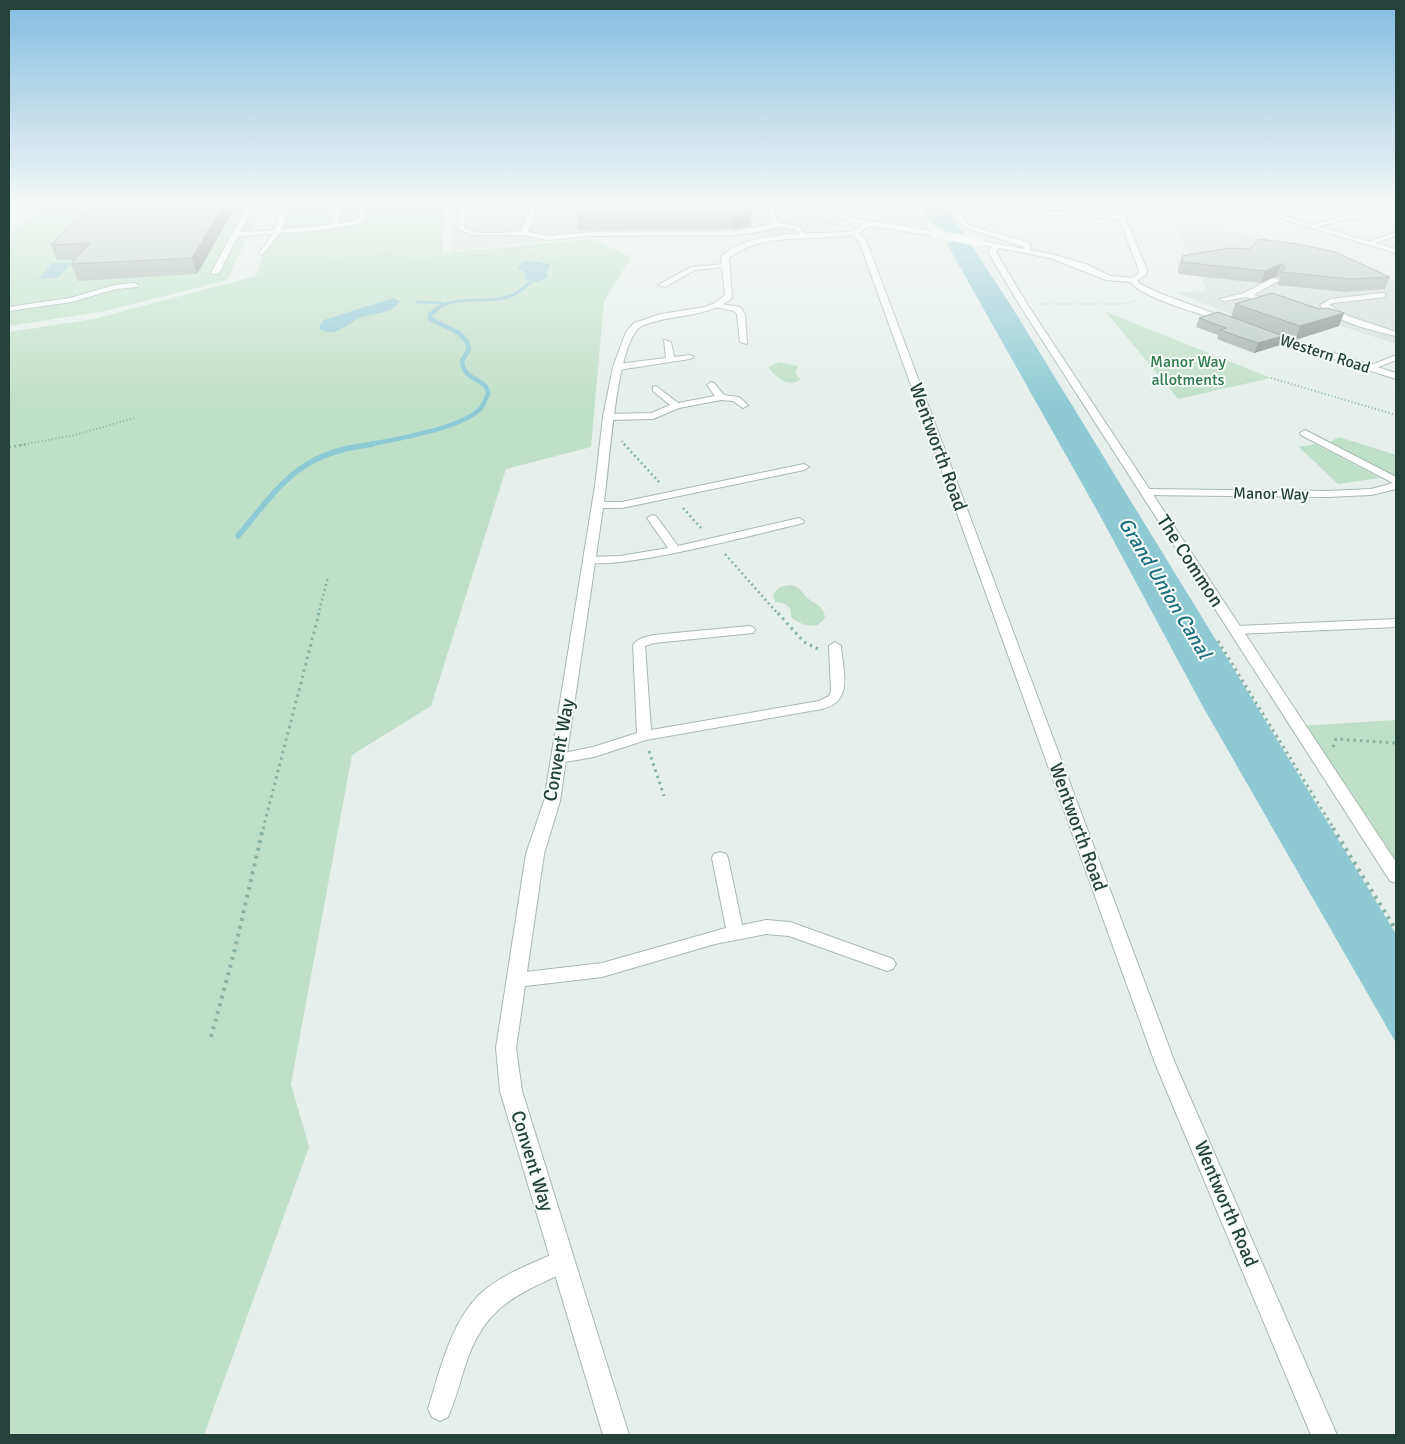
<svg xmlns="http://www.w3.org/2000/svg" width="1405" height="1444" viewBox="0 0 1405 1444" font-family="Signika,sans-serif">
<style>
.built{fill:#d4dfda}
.green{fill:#bfe0c8}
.water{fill:#8ec9d4}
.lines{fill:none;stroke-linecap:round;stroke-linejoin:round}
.stream-far2{stroke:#8ec9d4;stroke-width:3}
.stream-far1{stroke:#8ec9d4;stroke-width:4.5}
.stream{stroke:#8ec9d4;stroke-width:5.5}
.service-casing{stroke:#a8b8b2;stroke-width:2}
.minor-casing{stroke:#a8b8b2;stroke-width:2}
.tertiary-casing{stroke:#a8b8b2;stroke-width:2}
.path-far4{stroke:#86b3a5;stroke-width:1;stroke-dasharray:1 2;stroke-linecap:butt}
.path-far3{stroke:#86b3a5;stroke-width:2;stroke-dasharray:1 2.5;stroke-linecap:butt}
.path-far2{stroke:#86b3a5;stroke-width:2.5;stroke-dasharray:2 3;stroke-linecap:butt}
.path-far1{stroke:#86b3a5;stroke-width:3;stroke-dasharray:2.5 4;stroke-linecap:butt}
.path{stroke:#86b3a5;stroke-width:4;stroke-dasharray:3 5;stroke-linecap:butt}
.service{fill:#fff;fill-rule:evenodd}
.minor{fill:#fff;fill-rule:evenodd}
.tertiary{fill:#fff;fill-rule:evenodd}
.tertiary-bridge-casing{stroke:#a8b8b2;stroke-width:8;stroke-linecap:butt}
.tertiary-bridge{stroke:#fff;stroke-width:8}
.wall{fill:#a1aea9}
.shaded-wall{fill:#838d89}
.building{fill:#bbcac4;stroke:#838d89}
.labels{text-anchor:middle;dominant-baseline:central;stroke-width:4;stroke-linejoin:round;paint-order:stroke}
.far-street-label{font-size:16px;fill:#24423a;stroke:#f7fbf9}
.far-park-label{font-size:16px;fill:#2d7a4b;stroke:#f7fbf9}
.street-label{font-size:19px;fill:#24423a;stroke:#f7fbf9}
.water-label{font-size:20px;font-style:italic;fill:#1c6f80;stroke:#f7fbf9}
</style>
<rect width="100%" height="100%" fill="#e6efeb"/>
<!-- built -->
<g class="built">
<polygon points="455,204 797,204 799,209 845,225 784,235 662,237 594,236 451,251"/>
<polygon points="844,204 916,204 928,227 858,213"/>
<polygon points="1178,231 1235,232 1396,280 1396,344 1275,304 1235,316 1175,292 1207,291"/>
</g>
<!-- green -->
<g class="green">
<polygon points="41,204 263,204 227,280 105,311 9,326 9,236"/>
<polygon points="280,204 443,204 443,253 592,239 631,257 604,301 591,447 506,469 431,706 352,755 291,1084 309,1147 204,1435 9,1435 9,332 94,319 256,276"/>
<polygon points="1106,312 1271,378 1178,399"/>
<path d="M779,362L797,366L798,368L795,373L801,379C788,389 776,377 768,367Z"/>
<polygon points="1339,437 1396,455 1396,474 1394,476 1330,442"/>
<polygon points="1315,444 1380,478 1338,484 1299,447"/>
<path d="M791,585C800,587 801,591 806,597C815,605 823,604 825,617C818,632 800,625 791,617C792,605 785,603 775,602L773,594L780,587Z"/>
<polygon points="1396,720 1396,872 1299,726"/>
</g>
<!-- water -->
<g class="water">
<polygon points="921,204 944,204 1010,304 1396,934 1396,1043 1202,705 1103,521 947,244 951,241 945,232 929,221"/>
<polygon points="532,261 549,264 551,266 547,271 548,278 536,282 524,279 525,273 517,267 524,262"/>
<polygon points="72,262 58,278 38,279 52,263"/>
<path d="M393,298L400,301C392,314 375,313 362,317C347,322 338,339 319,329L321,323L324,320Z"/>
</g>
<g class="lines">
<!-- stream-far2 -->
<g class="stream-far2">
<polyline points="417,302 442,303"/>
<path d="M435,310C455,294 485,304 508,297C517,294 524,288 531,282"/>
</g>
<!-- stream-far1 -->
<path class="stream-far1" d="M367,445C394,439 462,429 481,408C484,404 486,398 488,394C488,377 464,383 462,361L469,349L467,342L459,333L430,319V315L437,309"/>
<!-- stream -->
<path class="stream" d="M238,536C261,509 284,474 317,459C335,450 354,447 373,444"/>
<defs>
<g id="service">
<polygon points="9,204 13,204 9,207"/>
<path d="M248,204H254L240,232L275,230L282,204H288L289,206L282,229L331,225L336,205L363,204L366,206L364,221L361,223L315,231L280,233L262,255L259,253L273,234L238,236L219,273L213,274L211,273ZM341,208H360L358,220L337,224Z"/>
<path d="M460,204H466L464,228C481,237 504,232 521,231L532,204H538L528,232L548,236L591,232L734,231L772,224L768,204H774L778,223L798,226L808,236L803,237L794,229L775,227L763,231L734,235L591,236L548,240L524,235H473L458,229Z"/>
<polygon points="1351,214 1371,220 1368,222 1351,218 1312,228 1309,226"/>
<polygon points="1396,232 1396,236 1368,245 1365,243"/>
<polygon points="725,264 727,265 727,267 695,270 665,287 658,285 691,267"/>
<polygon points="1273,278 1280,280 1253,295 1278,301 1278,305 1246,297 1224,301 1220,299 1244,293"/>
<polygon points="134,283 138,285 137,287 116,289 71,302 9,311 9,307 70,298 115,285"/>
<path d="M1382,293H1385V297L1333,303L1329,305L1348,316L1396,332V336C1375,331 1334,322 1320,305L1331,299Z"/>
<polygon points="715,303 740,307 745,314 747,344 740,342 737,314 734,311 715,307"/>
<polygon points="664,340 671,342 674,357 690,355 694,357 690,359 618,370 614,367 618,364 666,358"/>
<polygon points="1396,355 1396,360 1371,370 1364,368"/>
<polygon points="711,382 714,383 724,395 739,397 748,405 743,408 733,401 721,400 679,408 653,419 608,420 603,417 608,414 652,413 670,405 653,391 653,387 656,386 678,403 715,396 707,385"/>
<path d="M652,515L656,516L678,546L799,518L804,521L803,523C774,530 599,576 583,560L589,557L620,556L668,548L647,518Z"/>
<path d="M749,626L753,627L755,630L753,633L654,643L645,646L651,730L819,701L829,696L831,691L829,646L835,642L841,646C843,672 854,701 822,709L646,740L594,757L559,763L554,761L552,758L554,755L593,747L637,733L633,645C638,638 646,637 654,635Z"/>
<polygon points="720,852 726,854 728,858 742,925 766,920 790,922 893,959 896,964 893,969 887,971 789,936 766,934 715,944 602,977 517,987 511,985 508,980 511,975 517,973 602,963 726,928 712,858 714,854"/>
<path d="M563,1250L571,1253L574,1261L571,1269C524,1292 489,1302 469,1355C461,1376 457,1397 448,1417L440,1421L432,1417L428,1409C440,1371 450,1324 479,1295C501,1274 535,1262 563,1250Z"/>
</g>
<g id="minor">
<polygon points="947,204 953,204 968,225 1024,241 1031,244 1030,250 1023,252 1024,247 964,227"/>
<polygon points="1010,204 1016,204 1021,209 1118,215 1114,204 1120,204 1147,270 1146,275 1135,282 1128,280 1138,274 1139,270 1119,219 1019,213 1012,209"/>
<polygon points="1252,204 1259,204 1289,218 1396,249 1396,253 1285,220"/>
<polygon points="1384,204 1396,204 1396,208 1385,205"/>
<path d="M854,231L856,232V234C815,243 764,230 729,258L732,298C706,319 672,313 642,326C616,337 609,472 604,502H622L804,464L809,467L804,470L622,508H603L560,801L544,854L516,1048L522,1091L629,1435H603L500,1091L496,1048L526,854L544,801L595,486L603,417L613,367L626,332L634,323L661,314L705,307L715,303L725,295L721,257C749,228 816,236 854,231Z"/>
<polygon points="1305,430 1396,477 1396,489 1371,495 1327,497 1146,495 1140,492 1146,489 1327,491 1371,489 1393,483 1301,435 1300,433"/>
<polygon points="1396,619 1396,627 1236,634 1229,630 1236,626"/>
</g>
<g id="tertiary">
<path d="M814,204C822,203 846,216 858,219C873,222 927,227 938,234L934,236L871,226L858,233L866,240L1175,1063L1337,1435H1311L1155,1063L859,241L850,233L864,224C846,220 827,216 814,204Z"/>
<path d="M977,240L1051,254L1086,264L1110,276L1135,278L1140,284L1159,293L1235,321L1228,323C1205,315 1144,299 1130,282L1106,280L1050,258L999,248L996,252L1027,304L1396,862V883L1390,881L1019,304L988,252L992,247L977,244Z"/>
<polygon points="1262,330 1396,373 1396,379 1259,335 1258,333"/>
</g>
</defs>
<!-- service casing -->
<use href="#service" class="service-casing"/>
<!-- minor casing -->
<use href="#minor" class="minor-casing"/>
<!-- tertiary casing -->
<use href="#tertiary" class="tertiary-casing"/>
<!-- path-far4 -->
<g class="path-far4">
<polyline points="331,263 399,253 406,254 408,261 413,263 517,251 540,256 561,266"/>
<polyline points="1041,304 1124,304 1135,301"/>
</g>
<!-- path-far3 -->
<g class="path-far3">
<polyline points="1271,378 1396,415"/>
<polyline points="622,441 625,445"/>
<polyline points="21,445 75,435 134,418"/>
</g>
<!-- path-far2 -->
<g class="path-far2">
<polyline points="624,444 660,483"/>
<polyline points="9,447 28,444"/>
<polyline points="683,508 702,529"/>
<polyline points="725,554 779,615"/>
<polyline points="318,615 328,577"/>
</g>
<!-- path-far1 -->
<g class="path-far1">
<polyline points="778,613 804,642 818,649"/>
<polyline points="1218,641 1334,829"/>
<polyline points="1333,747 1336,739 1396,743"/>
<polyline points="649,751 664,796"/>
<polyline points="263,829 319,613"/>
</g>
<!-- path -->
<g class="path">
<polyline points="1333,828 1396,930"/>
<polyline points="211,1037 234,953 263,828"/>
</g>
<!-- service -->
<use href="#service" class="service"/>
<!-- minor -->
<use href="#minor" class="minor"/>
<!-- tertiary -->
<use href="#tertiary" class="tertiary"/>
<defs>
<polyline id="tertiary-bridge" points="934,234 980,242"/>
</defs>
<!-- tertiary-bridge casing -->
<use href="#tertiary-bridge" class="tertiary-bridge-casing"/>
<!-- tertiary-bridge -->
<use href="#tertiary-bridge" class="tertiary-bridge"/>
</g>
<!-- wall -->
<g class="wall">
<polygon points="93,204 237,204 197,274 78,281 71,264 75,260 57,260 51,245"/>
<polygon points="503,204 529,204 527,207 504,206"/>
<polygon points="751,204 751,226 734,229 578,230 577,216"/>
<polygon points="1230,248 1390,277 1385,289 1345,292 1277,285 1280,278 1277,276 1261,283 1178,274 1178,268 1182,256"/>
<polygon points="1235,304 1339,326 1295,340 1283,336 1280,345 1254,353 1217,339 1218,335 1196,327 1199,318 1231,317"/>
</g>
<!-- shaded-wall -->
<g class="shaded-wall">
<polygon points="224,204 237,204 197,274 192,258"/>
<polygon points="752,211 751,226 734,229 734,215"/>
<polygon points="1281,264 1277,276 1261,283 1265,271"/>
<polygon points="1344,313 1339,326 1295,340 1300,326"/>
<polygon points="1283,336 1280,345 1254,353 1258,343"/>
</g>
<!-- building -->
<g class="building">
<polygon points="93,204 224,204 192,258 71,264 90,243 51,245"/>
<polygon points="581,204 751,204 752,211 734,215 577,216"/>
<polygon points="1259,239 1298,244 1335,252 1390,277 1350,279 1282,272 1286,267 1281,264 1265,271 1182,262 1182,256 1230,248 1250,249"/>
<polygon points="1272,293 1319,309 1328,308 1344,313 1300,326 1235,304"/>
<polygon points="1218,312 1283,336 1258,343 1220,330 1226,328 1199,318"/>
</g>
<!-- sky -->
<linearGradient id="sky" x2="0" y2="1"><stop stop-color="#84bce0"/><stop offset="0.5" stop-color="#f4f8f6"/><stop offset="1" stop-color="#f4f8f6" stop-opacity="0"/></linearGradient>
<rect width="1405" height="406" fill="url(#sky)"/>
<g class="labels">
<!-- far-street labels -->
<g class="far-street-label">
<text transform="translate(1325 354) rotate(18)">Western Road</text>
<text transform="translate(1271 494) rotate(1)">Manor Way</text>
</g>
<!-- far-park labels -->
<g class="far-park-label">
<text x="1188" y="362">Manor Way<tspan x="1188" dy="18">allotments</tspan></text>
</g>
<!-- street labels -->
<g class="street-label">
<text transform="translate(938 447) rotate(70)">Wentworth Road</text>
<text transform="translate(1190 561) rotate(57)">The Common</text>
<text transform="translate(559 750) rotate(-80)">Convent Way</text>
<text transform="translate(1078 827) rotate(70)">Wentworth Road</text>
<text transform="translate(532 1161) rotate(73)">Convent Way</text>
<text transform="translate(1226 1204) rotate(67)">Wentworth Road</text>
</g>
<!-- water labels -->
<g class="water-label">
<text transform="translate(1165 588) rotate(59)">Grand Union Canal</text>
</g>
</g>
<!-- border -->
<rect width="1405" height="1444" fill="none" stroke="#24423a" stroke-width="20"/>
</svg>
